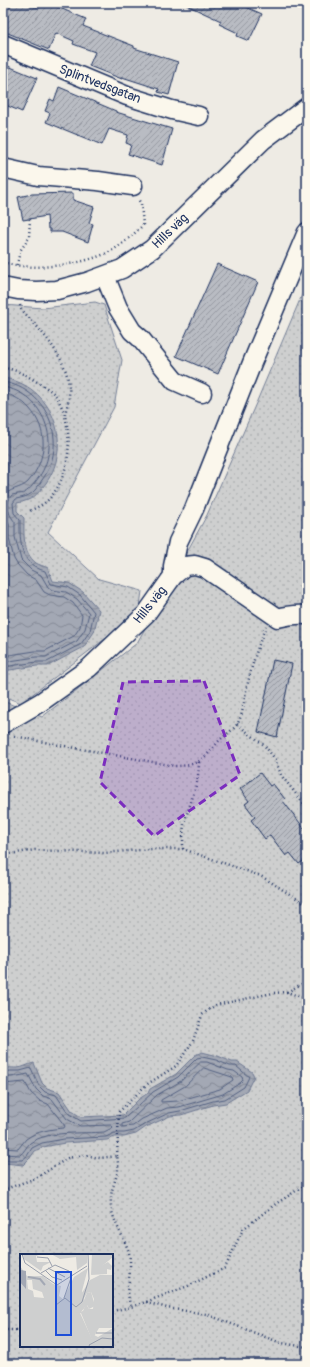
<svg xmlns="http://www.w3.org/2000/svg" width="310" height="1367" viewBox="0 0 310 1367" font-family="Pangolin,sans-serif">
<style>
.grass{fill:url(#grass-dots);stroke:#747f96;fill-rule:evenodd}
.water{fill:url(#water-waves);stroke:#6d7892}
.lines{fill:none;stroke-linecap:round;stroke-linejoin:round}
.shore{stroke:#515f80;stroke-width:1}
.building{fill:url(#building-hatch);stroke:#1b2f5e}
.minor-casing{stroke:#1b2f5e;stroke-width:21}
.path{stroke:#1b2f5e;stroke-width:2.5;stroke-dasharray:1 3;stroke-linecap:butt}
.minor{stroke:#fbf7ec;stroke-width:18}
.marked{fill:#7b2cbf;fill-opacity:0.2;stroke:#7b2cbf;stroke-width:3;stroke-dasharray:8 5;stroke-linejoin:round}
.labels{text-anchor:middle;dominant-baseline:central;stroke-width:4;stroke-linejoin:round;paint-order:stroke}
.street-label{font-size:13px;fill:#1b2f5e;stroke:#fbf7ec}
.inset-river{fill:none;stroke:#a3a8b4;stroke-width:2}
.inset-road{fill:none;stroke:#9aa0ae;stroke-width:1}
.view{fill:#1d4ed8;fill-opacity:0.15;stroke:#1d4ed8;stroke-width:2}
.inset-edge{fill:none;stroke:#1b2f5e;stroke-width:2}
</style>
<defs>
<pattern id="grass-dots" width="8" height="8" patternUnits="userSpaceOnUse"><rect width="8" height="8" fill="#cecfcf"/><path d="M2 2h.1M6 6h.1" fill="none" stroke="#b0b2b4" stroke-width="1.8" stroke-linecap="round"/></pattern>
<pattern id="water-waves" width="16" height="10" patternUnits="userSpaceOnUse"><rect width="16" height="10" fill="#a3a8b4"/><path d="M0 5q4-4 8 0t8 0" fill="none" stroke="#848996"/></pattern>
<pattern id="building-hatch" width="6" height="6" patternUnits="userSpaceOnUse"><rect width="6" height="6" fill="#b9bcc3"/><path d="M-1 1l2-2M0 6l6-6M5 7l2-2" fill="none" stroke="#9699a2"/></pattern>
</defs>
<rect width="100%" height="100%" fill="#eeebe4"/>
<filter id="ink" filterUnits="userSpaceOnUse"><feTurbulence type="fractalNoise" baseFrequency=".025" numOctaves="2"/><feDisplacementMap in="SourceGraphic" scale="8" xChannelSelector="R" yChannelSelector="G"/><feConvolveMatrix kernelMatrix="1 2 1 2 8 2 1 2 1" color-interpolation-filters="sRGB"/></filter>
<g filter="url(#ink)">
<!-- grass -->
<g class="grass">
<path d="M307,283V1364H3V701L42,717L137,643L207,515L257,401ZM21,1255H112V1346H21Z"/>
<polygon points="95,302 104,305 122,360 114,407 48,532 99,579 142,591 139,613 21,703 3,696 3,305 43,308"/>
</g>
<!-- water -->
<g class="water">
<path d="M3,378C52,385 74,443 46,483C36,496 33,500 17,503V511L24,518C24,533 22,552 36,563C39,565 44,566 48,568L53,581L69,583L83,592L99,610L94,632L84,647L48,666H37L3,671Z"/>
<path d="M202,1052L218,1056L232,1062H237L252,1072L254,1076L247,1090L226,1103L213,1105L181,1115L170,1116L146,1127L136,1134L124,1137H115L107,1140L65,1143L43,1147L35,1151L30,1158L23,1165L5,1163L3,1164V1069C10,1067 10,1068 17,1068C23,1068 28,1064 34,1063L42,1083L47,1088L59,1092L72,1111L81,1117L123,1115L139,1099L148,1093L150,1089L176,1074L195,1055Z"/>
</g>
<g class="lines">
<!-- shore -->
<g class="shore">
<path d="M3,382C49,389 69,444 42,480C34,493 31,496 16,499L13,503L14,513L20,520C20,536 19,559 36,567C38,569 42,570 45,571L51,584L68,587L80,595L94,612L90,631L81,644L47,662H37L3,667"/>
<path d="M3,387C44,393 62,444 39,477C35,482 31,489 24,493C21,494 16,494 12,495C4,504 9,515 15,522V537L21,560L31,570L41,575L48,587L52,590L66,592L77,599L89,613L85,629L77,641L46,657H36L3,662"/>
<path d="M3,393C13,395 23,401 29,408C49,430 47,460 28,482C20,490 9,487 3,498"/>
<polyline points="3,516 9,524 9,538 14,559 17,564 27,575 36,580 44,592 50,595 64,597 73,603 82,615 80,627 74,636 45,651 35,651 3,656"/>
<polygon points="201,1062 207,1062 228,1070 234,1071 242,1077 243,1080 240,1083 223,1094 179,1107 167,1108 142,1119 133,1126 122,1127 122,1124 129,1122 157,1095 181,1081"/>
<polygon points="204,1068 232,1077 233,1080 220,1089 178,1101 161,1102 161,1100 185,1086"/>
<polyline points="3,1073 10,1071 20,1071 31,1068 39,1086 45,1092 56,1095 69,1114 81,1121 125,1118 153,1092 178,1077 197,1058 202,1057 216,1060 230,1066 236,1066 249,1077 244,1087 225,1099 213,1101 180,1111 169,1113 145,1124 134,1131 124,1133 114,1133 106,1137 64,1139 42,1143 32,1148 27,1156 22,1160 3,1160"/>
<path d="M3,1078C11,1077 20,1076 28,1074L36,1089L43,1096L52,1099L67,1119L80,1126L111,1125L113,1127L112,1128L104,1132C82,1134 49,1130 30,1143C26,1147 24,1152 20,1155L3,1154"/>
<path d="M3,1084L25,1082L31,1093L40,1101L48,1104L65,1126L64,1128C51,1129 37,1131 26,1139C23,1142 21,1146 18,1149L3,1148"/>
</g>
</g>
<!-- building -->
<g class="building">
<polygon points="3,3 27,3 37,7 38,3 48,3 86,19 83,26 134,46 134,48 178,62 169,95 158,92 159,89 122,77 122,79 89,66 95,52 73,44 74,41 56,33 49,50 3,31"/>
<polygon points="182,3 237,3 262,14 249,41 237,36 238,33 219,24 221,21"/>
<polygon points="3,64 37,78 22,112 3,104"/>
<polygon points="59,87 116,111 116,112 172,129 162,165 128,154 131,145 126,143 128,135 109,129 102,145 46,122 50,113 45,111 50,99 54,101"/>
<polygon points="73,193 73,200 94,207 89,223 93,224 88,242 62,232 50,232 50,229 48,229 47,216 23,220 18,197 32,194"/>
<polygon points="217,264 258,282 218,374 176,356"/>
<polygon points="273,660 292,664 277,737 258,732"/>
<polygon points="260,773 270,786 273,784 285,799 283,801 307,832 307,858 299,864 290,853 286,856 270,835 265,839 251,820 255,817 245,804 249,801 240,789"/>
</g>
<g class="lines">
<defs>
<g id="minor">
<polyline points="3,44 127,96 172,110 199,116"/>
<polyline points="3,168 38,176 98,181 133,186"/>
<polyline points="105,276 118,308 132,331 140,338 175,381 202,393"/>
<polyline points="3,287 18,290 36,291 57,290 87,282 122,269 152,249 263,140 307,107"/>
<polyline points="173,576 173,566 178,542 194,509 252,363 307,232"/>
<path d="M3,724L41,702L89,668L146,614L173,576L185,566L195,565L205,568L278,618C288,615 296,614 307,615"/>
</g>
</defs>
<!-- minor casing -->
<use href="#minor" class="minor-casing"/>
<!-- path -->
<g class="path">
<path d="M3,262C30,272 83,265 109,252C121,246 133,235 143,225L141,204L138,199"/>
<polyline points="17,265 20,251 29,238 30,219"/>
<path d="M20,305L21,309C42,332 72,362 69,396C69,402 66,409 65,414"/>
<path d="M3,368C15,369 24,374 34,380C42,385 50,389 56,396C59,400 61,406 63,410C73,438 70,475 50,498C45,504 37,507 30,511"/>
<polyline points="237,724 264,745 275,759 281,775 307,808"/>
<path d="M14,736L59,745L175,766C198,766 204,759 218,742C224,735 233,731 238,723C243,713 244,702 246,691C251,669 257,647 266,626"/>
<path d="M183,849C183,841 183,832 184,824C190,802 199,785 199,762"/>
<polyline points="3,855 35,850 104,853 152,849 183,849 261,876 307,905"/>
<polyline points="287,992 307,981"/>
<polyline points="117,1156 119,1112 146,1085 176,1066 193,1041 202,1015 208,1010 216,1005 273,993 287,992 307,999"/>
<path d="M3,1190L36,1178L68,1158L84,1155L100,1158L117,1156C118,1162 119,1169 117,1174C115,1182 111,1190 111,1198C109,1218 124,1235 129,1253C133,1271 124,1289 131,1307"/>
<polyline points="146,1302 167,1308 206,1314 281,1343 307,1347"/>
<polyline points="112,1311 131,1307 146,1302 188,1286 225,1268 243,1229 277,1203 307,1184"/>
<polyline points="3,1330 21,1330"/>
</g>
<!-- minor -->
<use href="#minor" class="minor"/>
</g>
</g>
<!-- marked area -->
<path class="marked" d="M204,681L240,775L154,836L100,782L123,682Z"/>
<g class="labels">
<!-- street labels -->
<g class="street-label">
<text transform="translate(100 84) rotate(21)">Splintvedsgatan</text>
<text transform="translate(170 231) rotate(-44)">Hills väg</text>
<text transform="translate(150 605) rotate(-51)">Hills väg</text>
</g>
</g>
<!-- overview -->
<g transform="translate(20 1254)">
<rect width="93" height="93" fill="#eeebe4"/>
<path d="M88,8L92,12L91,16L87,15V20L71,21L77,14ZM0,12L7,22H23L33,30L41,32L39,42L43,45L54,23L68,14L62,37L64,46L67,39L71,38L75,52L69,55L67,51L60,59L72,85L74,81L78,83L93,74V93H32L17,89L3,80L0,76ZM7,26H12L13,35L22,38L24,44L14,43L13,37L8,35Z" fill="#cecfcf" fill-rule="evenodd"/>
<path d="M3,0H21L16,2L17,8H31L23,12L21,17L4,5ZM31,0H67V9L57,16L56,3L40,5ZM72,0H93V3L71,21ZM80,21H93V74H79L72,86L61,59L57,60L56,63L55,67L54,69V71L59,76L64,80L71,91L53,71V68L56,59L63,57L66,50L69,55H73L74,45L71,38L67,39L62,48L59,46L60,42L70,26ZM0,76L13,86L32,93H0Z" fill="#cecfcf"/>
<path d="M1,16L6,17V35L0,28Z" fill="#a3a8b4"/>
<path class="inset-river" d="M8,23L20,25L25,31"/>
<path class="inset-road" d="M2,0L5,9L37,31L67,12M17,3L28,4L32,12M28,14L45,23M25,16L32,23L42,26M21,19L35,11L49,17M44,44L52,21M36,51L45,44L56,53L62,48L69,25L68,0M76,79H93M70,93L69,91L82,84L93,85"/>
<path class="view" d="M36,18H51V81H36Z"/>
<rect width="93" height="93" class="inset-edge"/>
</g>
<!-- margin -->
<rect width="310" height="1367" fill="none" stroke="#fbf7ec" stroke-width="16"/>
<rect x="8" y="8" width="294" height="1351" fill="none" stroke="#1b2f5e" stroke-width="1.5" filter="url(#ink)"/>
</svg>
